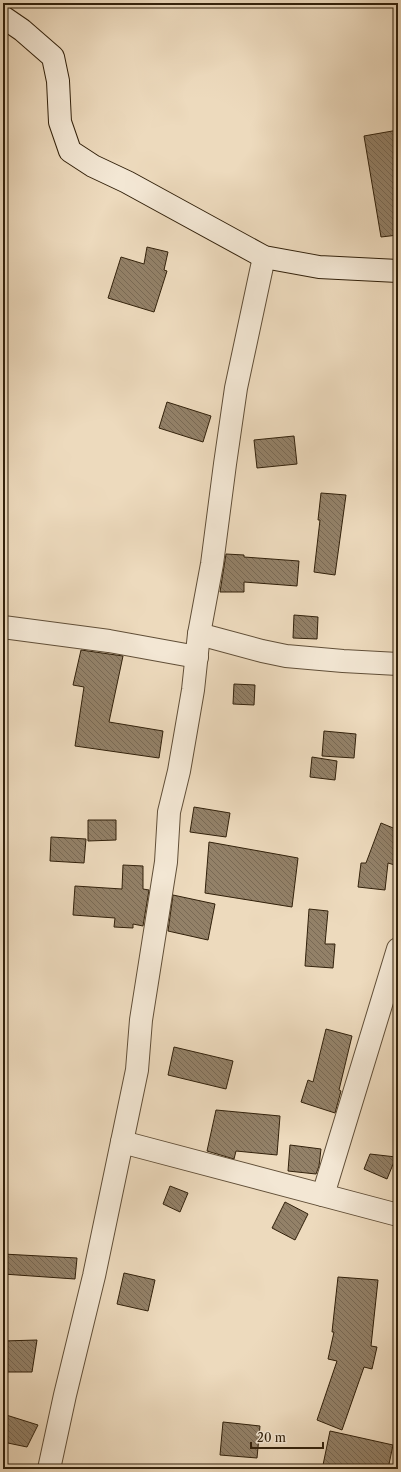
<svg xmlns="http://www.w3.org/2000/svg" width="401" height="1472" viewBox="0 0 401 1472" font-family="'Libre Caslon Text',serif">
<style>
.building{fill:url(#building-back-hatch);stroke:#32210b}
.lines{fill:none;stroke-linecap:round;stroke-linejoin:round}
.street-casing{stroke:#614f38;stroke-width:24}
.secondary-casing{stroke:#32210b;stroke-width:24}
.street{stroke:#f3e7d4;stroke-width:22}
.secondary{stroke:#f3e7d4;stroke-width:22}
</style>
<defs>
<pattern id="building-back-hatch" width="6" height="6" patternUnits="userSpaceOnUse"><rect width="6" height="6" fill="#938168"/><path d="M-1 5l2 2M0 0l6 6M5-1l2 2" fill="none" stroke="#796954"/></pattern>
</defs>
<rect width="100%" height="100%" fill="#eddabd"/>
<filter id="stains"><feTurbulence type="fractalNoise" baseFrequency=".005" numOctaves="4"/><feColorMatrix values="0 0 0 0 .2 0 0 0 0 .09 0 0 0 0 .02 0 0 0 .5 -.17"/></filter>
<radialGradient id="worn" r=".72"><stop offset=".6" stop-color="#630" stop-opacity="0"/><stop offset="1" stop-color="#630" stop-opacity=".3"/></radialGradient>
<!-- building -->
<g class="building">
<polygon points="398,130 398,235 381,237 364,136"/>
<polygon points="147,247 168,252 164,270 167,271 154,312 108,298 121,257 144,264"/>
<polygon points="167,402 211,416 203,442 159,428"/>
<polygon points="294,436 297,464 257,468 254,440"/>
<polygon points="321,493 346,495 335,575 314,572 320,520 318,520"/>
<polygon points="226,554 244,555 244,557 299,561 297,586 244,582 244,592 220,592"/>
<polygon points="294,615 318,617 317,639 293,638"/>
<polygon points="81,650 123,656 109,722 163,731 159,758 75,746 84,687 73,685"/>
<polygon points="234,684 255,685 254,705 233,704"/>
<polygon points="324,731 356,734 354,758 322,756"/>
<polygon points="312,757 337,761 335,780 310,777"/>
<polygon points="194,807 230,813 226,837 190,832"/>
<polygon points="88,820 116,820 116,840 88,841"/>
<polygon points="381,823 398,830 398,866 388,863 385,890 358,887 361,863 366,863"/>
<polygon points="51,837 86,839 84,863 50,861"/>
<polygon points="209,842 298,858 292,907 205,893"/>
<polygon points="123,865 143,866 143,889 149,890 143,926 133,924 133,928 114,927 115,918 73,915 75,886 122,889"/>
<polygon points="173,895 215,904 208,940 168,931"/>
<polygon points="309,909 328,911 325,944 335,944 333,968 305,966"/>
<polygon points="326,1029 352,1036 339,1090 341,1091 335,1113 301,1102 308,1080 313,1082"/>
<polygon points="174,1047 233,1061 226,1089 168,1075"/>
<polygon points="216,1110 280,1116 277,1155 236,1151 234,1159 207,1151"/>
<polygon points="290,1145 321,1149 319,1166 316,1174 288,1171"/>
<polygon points="370,1154 396,1157 387,1179 364,1169"/>
<polygon points="170,1186 188,1193 180,1212 163,1204"/>
<polygon points="285,1202 308,1214 295,1240 272,1228"/>
<polygon points="3,1254 77,1258 75,1279 3,1274"/>
<polygon points="124,1273 155,1280 148,1311 117,1304"/>
<polygon points="338,1277 378,1280 371,1346 377,1347 372,1369 364,1367 342,1430 317,1420 337,1361 328,1359 334,1332 332,1332"/>
<polygon points="37,1340 32,1372 3,1372 3,1341"/>
<polygon points="3,1414 38,1425 27,1447 3,1442"/>
<polygon points="223,1422 260,1426 257,1458 220,1455"/>
<polygon points="330,1431 393,1445 388,1469 342,1469 323,1465"/>
</g>
<g class="lines">
<defs>
<g id="street">
<polyline points="3,627 109,641 197,657"/>
<polyline points="199,634 262,651 286,656 343,661 398,664"/>
<polyline points="122,1142 398,1215"/>
<polyline points="323,1195 398,949"/>
<polyline points="49,1469 65,1395 94,1276 137,1070 141,1020 166,862 169,812 179,771 193,690 199,634 212,564 225,464 236,388 264,257"/>
</g>
<polyline id="secondary" points="3,17 22,30 53,57 58,81 60,122 70,151 93,166 127,182 264,257 319,267 398,271"/>
</defs>
<!-- street casing -->
<use href="#street" class="street-casing"/>
<!-- secondary casing -->
<use href="#secondary" class="secondary-casing"/>
<!-- street -->
<use href="#street" class="street"/>
<!-- secondary -->
<use href="#secondary" class="secondary"/>
</g>
<!-- margin -->
<rect width="401" height="1472" fill="none" stroke="#eddabd" stroke-width="16"/>
<rect x="4" y="4" width="393" height="1464" fill="none" stroke="#32210b" stroke-width="2"/>
<rect x="8" y="8" width="385" height="1456" fill="none" stroke="#32210b"/>
<!-- scale -->
<path d="M251 1442v6h72v-6" fill="none" stroke="#32210b" stroke-width="2"/>
<text x="257" y="1442" font-size="12" fill="#32210b" stroke="#f3e7d4" stroke-width="3" paint-order="stroke">20 m</text>
<rect width="100%" height="100%" filter="url(#stains)"/>
<rect width="100%" height="100%" fill="url(#worn)"/>
</svg>
